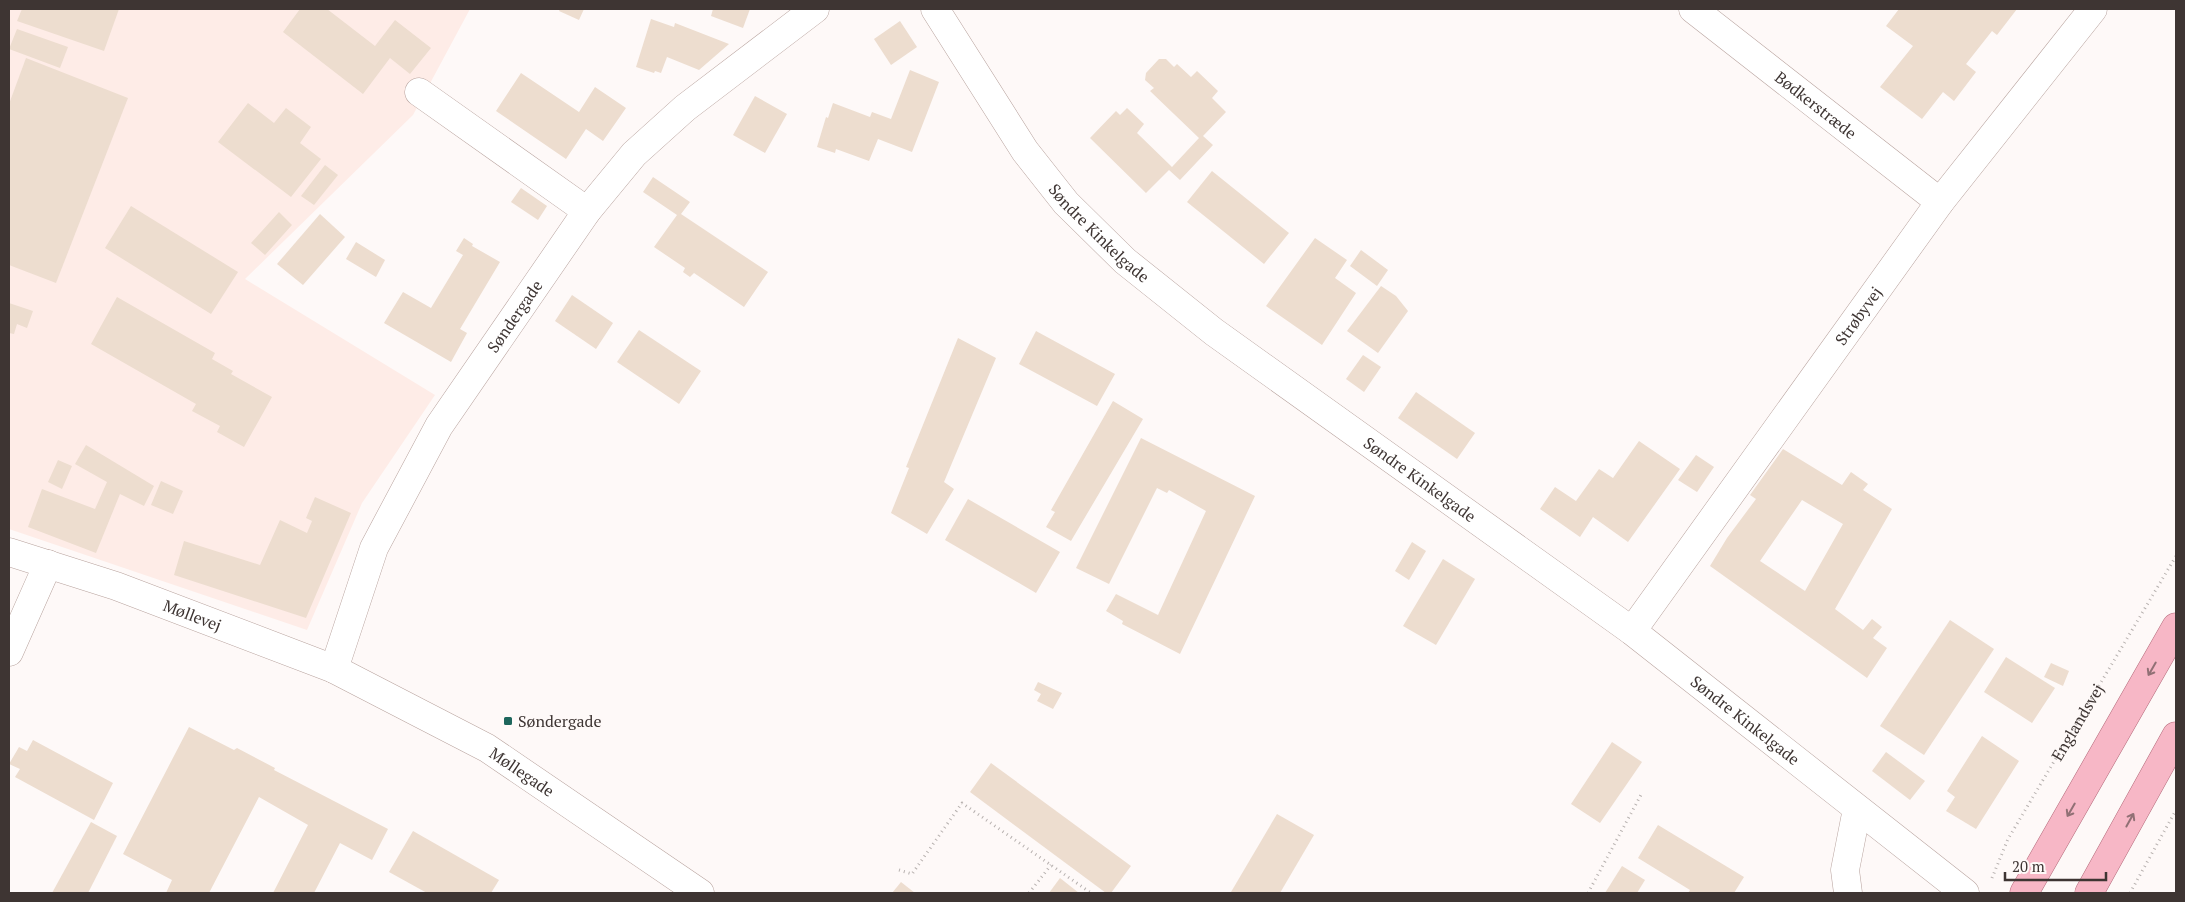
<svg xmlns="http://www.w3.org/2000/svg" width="2185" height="902" viewBox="0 0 2185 902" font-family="'PT Serif',serif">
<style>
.built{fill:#feece7}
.building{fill:#edddcf;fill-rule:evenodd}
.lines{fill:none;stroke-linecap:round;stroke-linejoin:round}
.minor-casing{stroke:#b8a39e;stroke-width:29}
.major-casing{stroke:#b36a7a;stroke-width:29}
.path{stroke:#b7b1af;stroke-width:3;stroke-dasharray:1 4;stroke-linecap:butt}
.minor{stroke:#fff;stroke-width:28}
.major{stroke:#f7b7c6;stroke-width:28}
.oneway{stroke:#917075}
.poi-dot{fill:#1e665c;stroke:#fef9f8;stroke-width:2}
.labels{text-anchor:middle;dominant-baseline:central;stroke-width:4.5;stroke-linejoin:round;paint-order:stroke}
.street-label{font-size:16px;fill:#3e3533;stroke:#fef9f8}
.poi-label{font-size:16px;fill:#3e3533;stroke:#fef9f8;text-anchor:start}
</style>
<rect width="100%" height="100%" fill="#fef9f8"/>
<!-- built -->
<polygon class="built" points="9,9 470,9 413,115 245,279 435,395 362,503 307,630 9,529"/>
<!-- building -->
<g class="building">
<polygon points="22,9 119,9 104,51 17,21"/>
<polygon points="300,9 327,9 375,46 395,20 431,48 410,74 390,58 363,94 283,32"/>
<polygon points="560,9 584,9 579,20 559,11"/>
<polygon points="713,9 750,9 743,28 711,16"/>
<polygon points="1899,9 2017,9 1997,35 1992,31 1966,64 1976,72 1954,101 1943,92 1922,119 1880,87 1913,46 1886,26"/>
<polygon points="651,19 674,27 675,23 729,44 699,70 667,57 661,73 655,71 654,73 636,67"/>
<polygon points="900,21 917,47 891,65 874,39"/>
<polygon points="17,29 68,47 60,68 9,49"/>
<polygon points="26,58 128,98 56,283 9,265 9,104"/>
<polygon points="1159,59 1166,59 1174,67 1177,64 1191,77 1197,71 1218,91 1212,98 1226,112 1203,136 1213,145 1180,180 1169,170 1146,193 1090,138 1116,111 1120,115 1127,108 1144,124 1137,133 1172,167 1199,138 1150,91 1154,88 1145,80 1146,73"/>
<polygon points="910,70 939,82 912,152 878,139 869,161 836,149 835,153 817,147 826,117 828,118 833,103 870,117 872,112 891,119"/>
<polygon points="521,73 579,112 595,87 626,108 603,141 586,129 566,159 496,111"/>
<polygon points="755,96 787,114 765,153 733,135"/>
<polygon points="248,103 274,123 286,108 311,127 300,143 321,159 291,197 218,142"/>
<polygon points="325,165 338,175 314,205 301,196"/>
<polygon points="1212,171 1289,233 1264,264 1187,202"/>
<polygon points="653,177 690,202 681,214 768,272 744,307 694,273 690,277 683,272 685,268 654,247 677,215 643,192"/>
<polygon points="521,188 547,206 538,220 511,202"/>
<polygon points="131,206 238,272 211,314 105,248"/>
<polygon points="279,212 292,225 265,255 251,243"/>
<polygon points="320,214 345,237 303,285 277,264"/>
<polygon points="464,238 473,244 472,246 500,262 460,329 467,333 451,362 384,323 403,292 431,308 463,255 456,251"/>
<polygon points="1315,238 1347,260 1335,278 1356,293 1322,345 1266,306"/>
<polygon points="356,242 385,260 376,277 346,259"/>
<polygon points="1361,250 1388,270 1377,286 1350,266"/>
<polygon points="1381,286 1396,296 1408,311 1378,353 1347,331"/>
<polygon points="572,295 613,323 596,349 555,321"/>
<polygon points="117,297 215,353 212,359 233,371 231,374 272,397 244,447 217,432 220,426 192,411 196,404 91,344"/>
<polygon points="9,303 33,311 27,328 17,324 14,334 9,333"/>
<polygon points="639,330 701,371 679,404 617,362"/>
<polygon points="1036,331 1115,374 1097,406 1019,364"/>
<polygon points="958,338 996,358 944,482 954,489 927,534 891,513 909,468 906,467"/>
<polygon points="1363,355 1381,367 1364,392 1346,379"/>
<polygon points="1416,392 1475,433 1457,459 1398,418"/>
<polygon points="1113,401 1143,419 1071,541 1046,527 1055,512 1051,510"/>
<polygon points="1141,438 1255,496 1180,654 1122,624 1123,621 1106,611 1116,594 1158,615 1206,511 1169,490 1167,493 1157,488 1109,584 1076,568"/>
<polygon points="1639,441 1680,469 1628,542 1593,517 1580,537 1540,509 1555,487 1576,501 1599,469 1613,478"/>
<polygon points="86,445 154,486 144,506 120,494 96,553 28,527 42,489 95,509 107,482 75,464"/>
<path d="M1783,449L1842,485L1851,472L1868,484L1863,490L1892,509L1835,609L1863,630L1872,619L1882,627L1873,638L1887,648L1867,678L1710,566L1727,538L1756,499L1750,495ZM1802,500L1843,524L1805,591L1760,561Z"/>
<polygon points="1696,455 1714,467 1697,492 1678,480"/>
<polygon points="58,460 72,466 62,489 48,482"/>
<polygon points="161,481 183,491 173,514 151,505"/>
<polygon points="315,497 351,513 306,618 174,575 184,541 260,565 280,520 307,533 312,521 306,518"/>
<polygon points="968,499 1060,552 1036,593 945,540"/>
<polygon points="1412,542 1426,551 1409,580 1395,571"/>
<polygon points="1443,559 1475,579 1436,645 1403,626"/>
<polygon points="1950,620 1994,649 1924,755 1880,726"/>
<polygon points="2006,657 2055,688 2032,723 1984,692"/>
<polygon points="2051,663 2069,671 2063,686 2044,677"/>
<polygon points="1038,682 1062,693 1053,709 1037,701 1041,694 1034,690"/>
<polygon points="189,727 234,750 237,748 275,768 274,770 388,829 372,860 340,843 314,893 273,893 308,825 259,797 209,893 166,893 172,880 123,854"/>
<polygon points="1982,736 2019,761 1976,829 1946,811 1955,797 1947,791"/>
<polygon points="33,740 113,783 94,820 15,777 20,769 9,764 19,747 27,751"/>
<polygon points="1612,742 1642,762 1600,823 1571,804"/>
<polygon points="1886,752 1925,781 1910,800 1872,771"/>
<polygon points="991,763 1131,866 1111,893 1106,893 970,792"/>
<polygon points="1277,814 1314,835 1280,893 1232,893 1231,892"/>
<polygon points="91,822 117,836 88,893 52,893"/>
<polygon points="1658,825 1744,877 1734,893 1688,893 1690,890 1638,858"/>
<polygon points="413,831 499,880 491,893 427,893 389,872"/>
<polygon points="1622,866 1645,880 1637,893 1605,893"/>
<polygon points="1060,878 1079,893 1049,893"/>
<polygon points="901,882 915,893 892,893"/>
</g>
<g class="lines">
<defs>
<g id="minor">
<path id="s2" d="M935,9L1025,151L1066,203L1125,261L1214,332L1632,631L1965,893"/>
<path id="s3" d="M1693,9L1940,202"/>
<polyline points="419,92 587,211"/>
<path id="s4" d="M9,552L116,586L334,669L487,748L700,893"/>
<path id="s5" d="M1632,631L1940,202L2093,9"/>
<polyline points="9,652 48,564"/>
<path id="s6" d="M334,669L374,548L439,426L587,211L634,154L685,108L815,9"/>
<polyline points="1848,893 1845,870 1857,809"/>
</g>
<g id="major">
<polyline points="2024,893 2176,627"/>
<polyline points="2089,893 2176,736"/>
</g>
</defs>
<!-- minor casing -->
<use href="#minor" class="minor-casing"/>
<!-- major casing -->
<use href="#major" class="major-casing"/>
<!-- path -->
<g class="path">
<polyline points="899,870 912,874 962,803 1091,893"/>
<path id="s1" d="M1992,878L2008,839L2176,556"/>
<polyline points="1029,893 1051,865"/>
<polyline points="1588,893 1642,793"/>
<polyline points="2130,893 2176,810"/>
</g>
<!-- minor -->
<use href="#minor" class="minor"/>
<!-- major -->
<use href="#major" class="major"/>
</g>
<!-- one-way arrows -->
<defs><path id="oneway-shaft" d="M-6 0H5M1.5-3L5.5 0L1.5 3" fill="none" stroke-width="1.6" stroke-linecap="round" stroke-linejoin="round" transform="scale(1.25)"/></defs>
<g class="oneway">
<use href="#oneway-shaft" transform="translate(2152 669) rotate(120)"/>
<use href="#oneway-shaft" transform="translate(2071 810) rotate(120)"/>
<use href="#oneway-shaft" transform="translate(2130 820) rotate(-61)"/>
</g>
<!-- markers -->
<rect class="poi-dot" x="503" y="716" width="10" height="10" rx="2.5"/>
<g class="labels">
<!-- street labels -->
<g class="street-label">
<text stroke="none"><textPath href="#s3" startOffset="156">Bødkerstræde</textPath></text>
<text stroke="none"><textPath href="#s2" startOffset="279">Søndre Kinkelgade</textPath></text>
<text stroke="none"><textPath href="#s5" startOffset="388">Strøbyvej</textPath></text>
<text stroke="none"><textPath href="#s6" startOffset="399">Søndergade</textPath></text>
<text stroke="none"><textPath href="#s2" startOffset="684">Søndre Kinkelgade</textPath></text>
<text stroke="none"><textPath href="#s4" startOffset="194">Møllevej</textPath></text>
<text stroke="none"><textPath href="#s2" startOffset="1089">Søndre Kinkelgade</textPath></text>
<text stroke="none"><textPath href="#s1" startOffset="178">Englandsvej</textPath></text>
<text stroke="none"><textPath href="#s4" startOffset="560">Møllegade</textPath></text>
</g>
<!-- poi labels -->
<g class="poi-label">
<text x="518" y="721">Søndergade</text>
</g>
</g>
<!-- border -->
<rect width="2185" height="902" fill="none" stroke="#3e3533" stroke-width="20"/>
<!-- scale -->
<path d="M2005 872v8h101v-8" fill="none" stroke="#3e3533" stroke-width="2.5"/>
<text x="2012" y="872" font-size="15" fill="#3e3533" stroke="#fef9f8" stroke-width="4" paint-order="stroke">20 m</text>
</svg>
